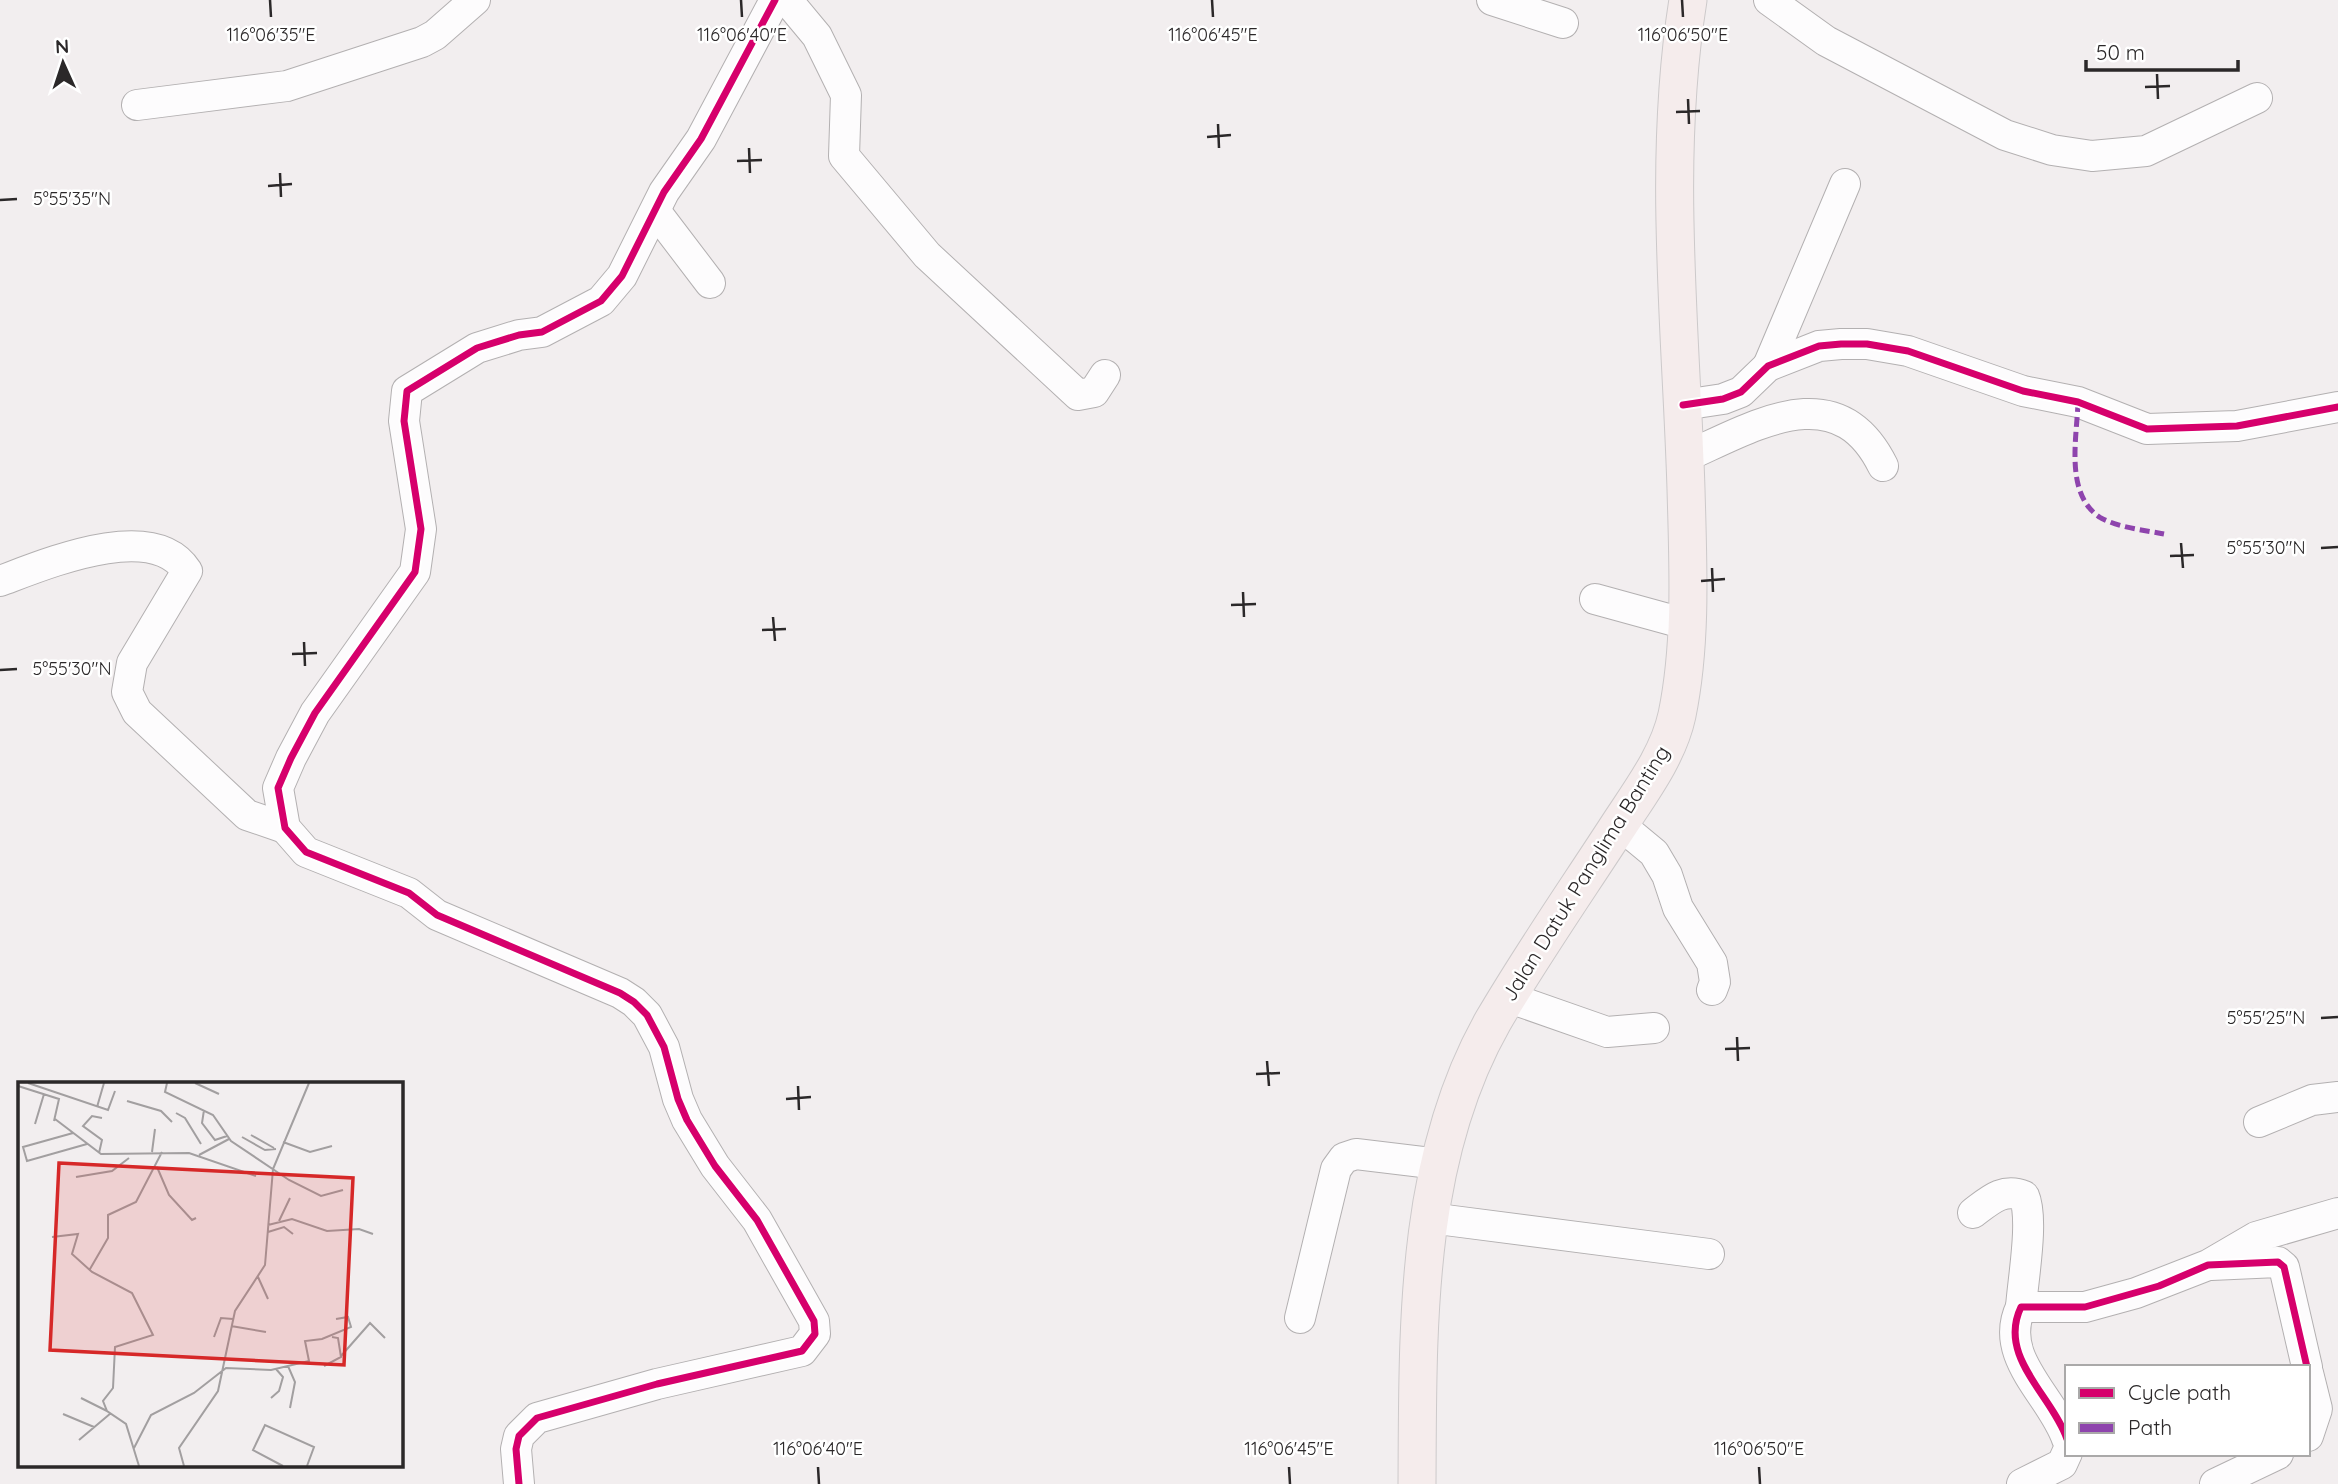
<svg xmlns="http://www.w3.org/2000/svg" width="2338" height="1484" viewBox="0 0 2338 1484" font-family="Quicksand,sans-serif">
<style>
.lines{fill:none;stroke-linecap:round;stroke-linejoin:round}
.minor-casing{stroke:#b3b0b1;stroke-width:32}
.major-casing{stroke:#ccc9ca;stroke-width:39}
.minor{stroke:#fdfcfd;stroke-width:30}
.major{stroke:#f5ecec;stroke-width:37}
.quiet{stroke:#8e44ad;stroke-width:5;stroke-dasharray:10 5;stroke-linecap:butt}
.cycleway-casing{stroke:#fff;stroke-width:11}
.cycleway{stroke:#d6006c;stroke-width:7}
.ticks{fill:none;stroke:#2b2829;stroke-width:2.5}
.labels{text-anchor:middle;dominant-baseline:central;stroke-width:5;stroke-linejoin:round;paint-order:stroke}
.street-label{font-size:21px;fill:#2b2829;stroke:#fff}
.inset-road{fill:none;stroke:#a29fa0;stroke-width:2}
.view{fill:#d62828;fill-opacity:0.15;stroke:#d62828;stroke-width:3.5}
.inset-edge{fill:none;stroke:#2b2829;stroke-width:3.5}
.ticks-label{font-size:18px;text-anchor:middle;fill:#2b2829;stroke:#fff;stroke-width:5;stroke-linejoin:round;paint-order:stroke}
</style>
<rect width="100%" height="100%" fill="#f2eeef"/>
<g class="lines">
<defs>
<g id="minor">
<polyline points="787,0 817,36 846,95 844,156 927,255 1078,395 1094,392 1105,375"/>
<polyline points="1492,0 1563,23"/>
<polyline points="1769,0 1826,41 2005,135 2052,150 2092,156 2146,151 2257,98"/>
<polyline points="137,105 287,86 422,42 435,35 475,0"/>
<polyline points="656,212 710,283"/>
<polyline points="1768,366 1845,184"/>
<polyline points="1683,405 1723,399 1741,392 1768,366 1819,346 1841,344 1867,344 1908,351 2023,391 2078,402 2147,429 2237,426 2338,407"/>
<path d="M1685,457C1753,427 1837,373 1883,466"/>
<path d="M0,581C46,564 153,518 187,571L132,663L127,692L137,712L247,815L285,828"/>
<polyline points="1595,599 1686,624"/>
<polyline points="1619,824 1654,853 1667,875 1678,908 1712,963 1715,982 1712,990"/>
<polyline points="1507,997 1607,1032 1654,1028"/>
<polyline points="2259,1122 2312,1100 2338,1097"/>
<path d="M1973,1213C1989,1201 2003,1187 2024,1196C2034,1219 2023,1279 2021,1307"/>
<polyline points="1430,1218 1709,1254"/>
<polyline points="2211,1265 2278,1262 2284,1267 2307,1367"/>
<polyline points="1300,1318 1336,1169 1344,1158 1356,1154 1439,1164"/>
<polyline points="2308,1373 2317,1409 2308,1436"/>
<path d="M2067,1439C2052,1395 1997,1357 2021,1307H2085L2136,1293L2208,1265L2256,1237L2338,1213"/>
<polyline points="519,1484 516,1449 519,1436 537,1418 657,1384 802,1351 815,1334 814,1321 757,1220 715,1166 687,1120 678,1099 664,1047 647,1015 634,1002 620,993 437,915 409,893 306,852 285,828 278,788 291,758 315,713 415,572 421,529 404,421 407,391 477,348 519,335 542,332 601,301 622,276 664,192 701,139 775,0"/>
<polyline points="2022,1484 2062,1464 2067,1453"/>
<polyline points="2215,1484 2278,1454"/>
</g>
<path id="major" d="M1417,1484C1418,1329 1414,1160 1493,1021C1531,956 1574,894 1615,831C1638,795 1668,757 1677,715C1692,642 1688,564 1686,489C1681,327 1662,162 1688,0"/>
</defs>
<!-- minor casing -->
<use href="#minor" class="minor-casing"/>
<!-- major casing -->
<use href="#major" class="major-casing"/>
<!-- minor -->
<use href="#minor" class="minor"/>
<!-- major -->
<use href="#major" class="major"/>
<!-- quiet -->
<path class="quiet" d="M2078,402C2077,438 2064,495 2101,518C2120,528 2144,530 2164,534"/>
<defs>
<g id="cycleway">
<polyline points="1683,405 1723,399 1741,392 1768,366 1819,346 1841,344 1867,344 1908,351 2023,391 2078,402 2147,429 2237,426 2338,407"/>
<path d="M2067,1439C2052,1395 1997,1357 2021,1307H2085L2159,1286L2208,1265L2278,1262L2284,1267L2307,1367"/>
<polyline points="519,1484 516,1449 519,1436 537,1418 657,1384 802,1351 815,1334 814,1321 757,1220 715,1166 687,1120 678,1099 664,1047 647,1015 634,1002 620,993 437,915 409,893 306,852 285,828 278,788 291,758 315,713 415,572 421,529 404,421 407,391 477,348 519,335 542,332 601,301 622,276 664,192 701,139 775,0"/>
</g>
</defs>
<!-- cycleway casing -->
<use href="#cycleway" class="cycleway-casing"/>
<!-- cycleway -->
<use href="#cycleway" class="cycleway"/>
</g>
<!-- ticks -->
<path class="ticks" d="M270,0L271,17M741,0L742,17M1212,0L1213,17M1682,0L1683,17M2157,74L2158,99M2145,87L2170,86M1688,99L1689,124M1676,112L1700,111M1218,124L1219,148M1207,137L1231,135M749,148L750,173M737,161L762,160M280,173L281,197M268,186L292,184M0,200L17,199M2181,543L2183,568M2321,548L2338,547M2170,556L2194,555M1712,568L1713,592M1701,581L1725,579M1243,592L1244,617M1231,605L1256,604M773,617L775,641M762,630L786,629M304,642L305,666M292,654L317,653M0,670L17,669M2321,1018L2338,1017M1737,1037L1738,1061M1725,1049L1750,1048M1267,1061L1269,1086M1256,1074L1280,1073M798,1086L799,1110M786,1099L811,1097M818,1467L819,1484M1289,1467L1290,1484M1759,1467L1760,1484"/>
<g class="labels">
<!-- street labels -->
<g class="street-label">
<text transform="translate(1585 873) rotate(-58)">Jalan Datuk Panglima Banting</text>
</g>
</g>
<!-- overview -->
<g transform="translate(18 1082)">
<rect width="385" height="385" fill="#f2eeef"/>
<path class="inset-road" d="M10,1L90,28L97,9M149,1L147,10L195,33L213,59L271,98L303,114L325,108M177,1L201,12M0,4L41,17L36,39M109,19L143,29L154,40M79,25L86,1M186,28L184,41L197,58L209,54M158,31L167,36L183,62M37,37L83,72L171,71L238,94M17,42L26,12M55,51L5,65L9,79L69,62M233,53L256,66M224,55L247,68L258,67M265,60L292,70L314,64M134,70L137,47M81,71L84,58L65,44L74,34L84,36M181,73L211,57M139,85L151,113L174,138L178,136M58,95L94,89L111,76M261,139L272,116M250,143L274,137L309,149L341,147L355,152M250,150L266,145L275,152M34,155L60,152L54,172L74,190L114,211L135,253L97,265L95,306L85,319L89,329L108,342L121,384M72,187L90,156V133L118,120L144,70M240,195L250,217M213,244L248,250M196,255L203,236L215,237M323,274L352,241L367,256M270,284L277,300L272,326M306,284L323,275L320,256L314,255M63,316L89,329M253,316L261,309L265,295L258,287M45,332L76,345M61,358L93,331M116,366L133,333L176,311L208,286L253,288L291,279L287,259L304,257L333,245L330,235L318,237M166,384L161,366L200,309L217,229L247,183L255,87L291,1M265,384L235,368L247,343L296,365L289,384"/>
<path class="view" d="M41,81L335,96L326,283L32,268Z"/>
<rect width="385" height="385" class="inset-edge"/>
</g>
<g class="ticks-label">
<text x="271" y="41">116°06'35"E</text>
<text x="742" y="41">116°06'40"E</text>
<text x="1213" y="41">116°06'45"E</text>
<text x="1683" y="41">116°06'50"E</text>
<text x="72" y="205">5°55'35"N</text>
<text x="2266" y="554">5°55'30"N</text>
<text x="72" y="675">5°55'30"N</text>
<text x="2266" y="1024">5°55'25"N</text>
<text x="818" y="1455">116°06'40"E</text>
<text x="1289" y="1455">116°06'45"E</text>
<text x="1759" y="1455">116°06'50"E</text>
</g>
<!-- legend -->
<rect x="2065" y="1365" width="245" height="91" fill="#ffffff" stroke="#aaa9a9" stroke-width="2"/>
<rect x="2079" y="1388" width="35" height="10" fill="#d6006c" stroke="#aaa9a9" stroke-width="2"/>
<text x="2128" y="1400" font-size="21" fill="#2b2829">Cycle path</text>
<rect x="2079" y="1423" width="35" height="10" fill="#8e44ad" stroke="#aaa9a9" stroke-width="2"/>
<text x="2128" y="1435" font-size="21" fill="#2b2829">Path</text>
<!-- north arrow -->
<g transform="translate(63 63) rotate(357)" stroke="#ffffff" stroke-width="5" paint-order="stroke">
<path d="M0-5L12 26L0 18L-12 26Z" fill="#2b2829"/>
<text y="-10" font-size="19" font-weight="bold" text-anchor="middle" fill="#2b2829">N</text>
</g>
<!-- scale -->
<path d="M2086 60v10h152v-10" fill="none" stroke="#2b2829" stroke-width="3.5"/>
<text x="2096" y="60" font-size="21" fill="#2b2829" stroke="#ffffff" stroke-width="5" paint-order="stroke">50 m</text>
</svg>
